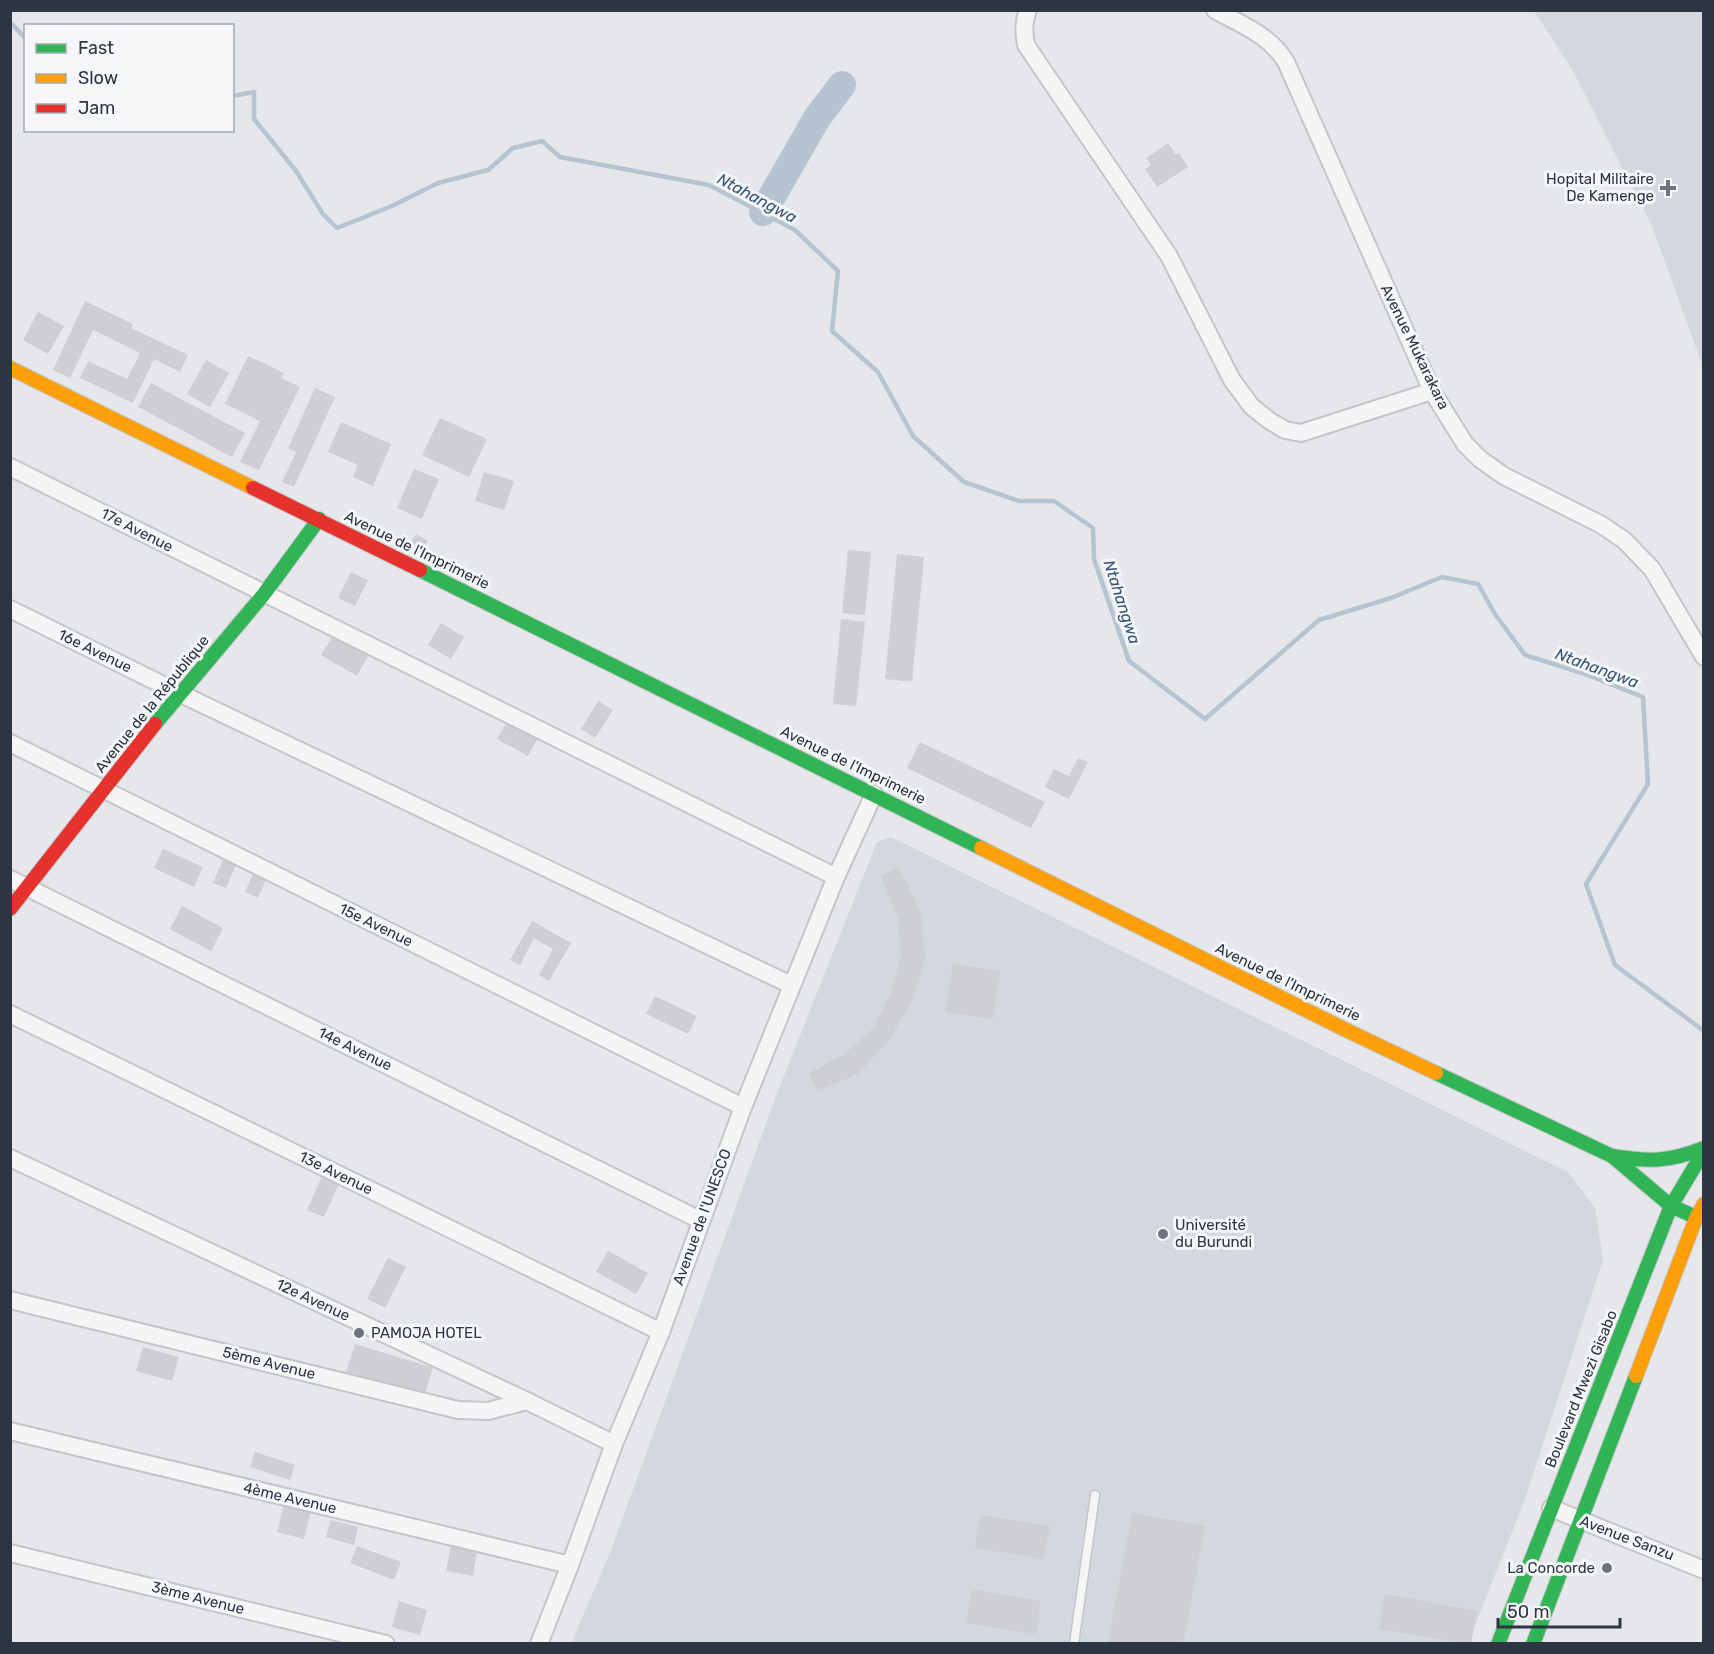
<svg xmlns="http://www.w3.org/2000/svg" width="1714" height="1654" viewBox="0 0 1714 1654" font-family="Rubik,sans-serif">
<style>
.built{fill:#d4d7dd}
.lines{fill:none;stroke-linecap:round;stroke-linejoin:round}
.stream{stroke:#b6c4d2;stroke-width:4.5}
.river{stroke:#b6c4d2;stroke-width:28}
.building{fill:#cecfd2}
.lane-casing{stroke:#c3c5c8;stroke-width:11}
.street-casing{stroke:#c3c5c8;stroke-width:20}
.fast-casing{stroke:#c3c5c8;stroke-width:16}
.slow-casing{stroke:#c3c5c8;stroke-width:16}
.jam-casing{stroke:#c3c5c8;stroke-width:16}
.lane{stroke:#f5f5f6;stroke-width:8}
.street{stroke:#f5f5f6;stroke-width:16}
.fast{stroke:#30b455;stroke-width:14}
.slow{stroke:#ff9f0a;stroke-width:14}
.jam{stroke:#e5322d;stroke-width:14}
.poi-dot{fill:#6d737d;stroke:#f4f6f8;stroke-width:2}
.labels{text-anchor:middle;dominant-baseline:central;stroke-width:6;stroke-linejoin:round;paint-order:stroke}
.poi-label{font-size:15px;fill:#2d3542;stroke:#f4f6f8;text-anchor:end}
.street-label{font-size:15px;fill:#2d3542;stroke:#f4f6f8}
.water-label{font-size:16px;font-style:italic;fill:#395574;stroke:#f4f6f8}
</style>
<rect width="100%" height="100%" fill="#e5e7ea"/>
<!-- built -->
<g class="built">
<polygon points="1534,11 1703,11 1703,367 1652,226 1573,71"/>
<polygon points="891,837 1568,1172 1595,1208 1603,1260 1524,1502 1468,1643 571,1644 610,1553 776,1096 877,842"/>
</g>
<g class="lines">
<!-- stream -->
<g class="stream">
<polyline points="10,22 26,39"/>
<polyline points="232,96 254,92 254,119 296,171 323,214 337,228 392,206 438,183 488,170 513,148 542,141 560,157 709,185 795,230 838,271 832,331 878,372 913,436 964,482 1019,501 1054,501 1093,528 1094,559 1129,661 1205,719 1319,620 1391,598 1442,577 1478,584 1495,614 1525,655 1582,673 1643,697 1648,784 1586,884 1615,965 1704,1031"/>
</g>
<!-- river -->
<polyline class="river" points="763,212 817,118 842,85"/>
</g>
<!-- building -->
<g class="building">
<polygon points="1168,143 1176,155 1179,153 1188,167 1157,187 1145,169 1151,165 1146,158"/>
<polygon points="85,301 133,324 131,328 188,355 180,372 154,359 133,403 80,378 88,361 127,379 140,353 93,330 70,378 53,370"/>
<polygon points="38,312 64,326 48,354 23,340"/>
<polygon points="248,356 284,373 281,378 300,387 259,470 240,462 260,421 225,404"/>
<polygon points="206,360 229,373 210,407 187,394"/>
<polygon points="151,383 245,433 232,457 138,407"/>
<polygon points="315,388 335,397 294,487 282,482 296,452 288,448"/>
<polygon points="440,418 487,439 469,477 422,455"/>
<polygon points="341,422 391,444 373,486 353,477 358,465 328,452"/>
<polygon points="414,469 439,479 422,519 397,508"/>
<polygon points="484,472 514,481 504,510 475,501"/>
<polygon points="416,534 428,541 422,551 410,544"/>
<polygon points="848,550 871,552 865,615 842,613"/>
<polygon points="897,554 924,557 912,682 885,679"/>
<polygon points="351,572 368,580 355,606 338,598"/>
<polygon points="841,619 865,622 856,706 833,704"/>
<polygon points="441,623 464,637 451,659 428,645"/>
<polygon points="333,636 368,656 357,676 321,655"/>
<polygon points="598,701 613,710 595,738 581,729"/>
<polygon points="509,718 540,734 528,756 497,739"/>
<polygon points="920,742 1045,802 1031,828 907,768"/>
<polygon points="1078,758 1088,762 1069,799 1045,787 1054,769 1069,776"/>
<polygon points="163,849 203,867 194,887 154,868"/>
<polygon points="225,855 238,860 226,888 213,883"/>
<polygon points="256,867 269,873 258,898 245,892"/>
<polygon points="899,867 921,913 925,958 912,1002 888,1041 858,1074 818,1090 809,1073 846,1053 873,1028 891,993 901,957 898,918 881,876"/>
<polygon points="182,906 223,928 211,951 170,929"/>
<polygon points="532,921 571,943 549,981 539,975 553,949 534,938 520,965 510,960"/>
<polygon points="953,964 1000,971 993,1019 945,1012"/>
<polygon points="655,996 697,1016 688,1034 646,1014"/>
<polygon points="323,1174 340,1181 324,1217 307,1210"/>
<polygon points="608,1251 648,1273 636,1294 596,1272"/>
<polygon points="388,1258 406,1267 385,1308 367,1299"/>
<polygon points="355,1344 433,1368 424,1396 346,1372"/>
<polygon points="143,1347 179,1357 172,1381 136,1371"/>
<polygon points="255,1452 295,1465 290,1480 250,1467"/>
<polygon points="284,1504 311,1511 304,1539 277,1532"/>
<polygon points="1132,1513 1205,1526 1183,1644 1108,1644"/>
<polygon points="980,1515 1050,1526 1044,1559 975,1548"/>
<polygon points="331,1520 358,1527 354,1545 326,1537"/>
<polygon points="357,1546 401,1562 394,1580 350,1563"/>
<polygon points="451,1546 477,1551 473,1576 446,1571"/>
<polygon points="972,1590 1041,1601 1036,1634 966,1623"/>
<polygon points="1385,1594 1477,1611 1471,1644 1379,1629"/>
<polygon points="399,1601 427,1610 420,1635 392,1627"/>
</g>
<g class="lines">
<defs>
<polyline id="lane" points="1074,1644 1095,1495"/>
<g id="street">
<path d="M1028,10C1023,23 1024,32 1026,45L1169,256L1232,380L1252,407L1270,421L1285,430L1301,433L1432,391"/>
<path d="M1215,10C1242,25 1270,35 1286,62L1432,391L1465,444L1480,459L1504,476L1600,524L1624,540L1652,569L1704,657"/>
<polyline points="10,467 836,877"/>
<polyline points="10,609 179,693 791,985"/>
<polyline points="10,743 743,1107"/>
<polyline points="10,879 700,1220"/>
<polyline points="10,1014 661,1332"/>
<polyline points="10,1158 527,1401 614,1444"/>
<polyline points="10,1300 458,1410 488,1411 527,1401"/>
<polyline points="10,1431 570,1565"/>
<polyline points="1551,1508 1704,1570"/>
<polyline points="10,1553 386,1644"/>
<polyline points="539,1644 570,1565 614,1444 661,1332 743,1107 836,877 874,794"/>
</g>
<g id="fast">
<polyline points="420,570 981,848"/>
<polyline points="155,724 264,594 319,519"/>
<polyline points="1436,1073 1612,1156 1671,1206 1689,1214"/>
<path d="M1612,1156C1649,1162 1669,1162 1704,1148"/>
<polyline points="1498,1644 1671,1206 1704,1151"/>
<polyline points="1533,1644 1636,1376"/>
</g>
<g id="slow">
<polyline points="10,368 253,488"/>
<polyline points="981,848 1346,1030 1436,1073"/>
<polyline points="1636,1376 1696,1218 1704,1204"/>
</g>
<g id="jam">
<polyline points="253,488 420,570"/>
<polyline points="10,909 155,724"/>
</g>
</defs>
<!-- lane casing -->
<use href="#lane" class="lane-casing"/>
<!-- street casing -->
<use href="#street" class="street-casing"/>
<!-- fast casing -->
<use href="#fast" class="fast-casing"/>
<!-- slow casing -->
<use href="#slow" class="slow-casing"/>
<!-- jam casing -->
<use href="#jam" class="jam-casing"/>
<!-- lane -->
<use href="#lane" class="lane"/>
<!-- street -->
<use href="#street" class="street"/>
<!-- fast -->
<use href="#fast" class="fast"/>
<!-- slow -->
<use href="#slow" class="slow"/>
<!-- jam -->
<use href="#jam" class="jam"/>
</g>
<!-- markers -->
<g class="poi-dot">
<path d="M1665 179h6v6h6v6h-6v6h-6v-6h-6v-6h6z"/>
<circle cx="1163" cy="1234" r="6"/>
<circle cx="359" cy="1333" r="6"/>
<circle cx="1607" cy="1568" r="6"/>
</g>
<g class="labels">
<!-- poi labels -->
<g class="poi-label">
<text x="1654" y="179">Hopital Militaire<tspan x="1654" dy="17">De Kamenge</tspan></text>
<text x="1175" y="1225" text-anchor="start">Université<tspan x="1175" dy="17">du Burundi</tspan></text>
<text x="371" y="1333" text-anchor="start">PAMOJA HOTEL</text>
<text x="1595" y="1568">La Concorde</text>
</g>
<!-- street labels -->
<g class="street-label">
<text transform="translate(1415 347) rotate(64)">Avenue Mukarakara</text>
<text transform="translate(137 530) rotate(27)">17e Avenue</text>
<text transform="translate(417 550) rotate(26)">Avenue de l'Imprimerie</text>
<text transform="translate(95 651) rotate(26)">16e Avenue</text>
<text transform="translate(152 704) rotate(-51)">Avenue de la République</text>
<text transform="translate(853 765) rotate(26)">Avenue de l'Imprimerie</text>
<text transform="translate(376 925) rotate(26)">15e Avenue</text>
<text transform="translate(1288 982) rotate(26)">Avenue de l'Imprimerie</text>
<text transform="translate(355 1049) rotate(26)">14e Avenue</text>
<text transform="translate(336 1173) rotate(26)">13e Avenue</text>
<text transform="translate(702 1217) rotate(-70)">Avenue de l'UNESCO</text>
<text transform="translate(313 1300) rotate(25)">12e Avenue</text>
<text transform="translate(269 1363) rotate(14)">5ème Avenue</text>
<text transform="translate(1581 1389) rotate(-68)">Boulevard Mwezi Gisabo</text>
<text transform="translate(290 1498) rotate(13)">4ème Avenue</text>
<text transform="translate(1627 1538) rotate(21)">Avenue Sanzu</text>
<text transform="translate(198 1598) rotate(14)">3ème Avenue</text>
</g>
<!-- water labels -->
<g class="water-label">
<text transform="translate(757 198) rotate(28)">Ntahangwa</text>
<text transform="translate(1122 602) rotate(72)">Ntahangwa</text>
<text transform="translate(1597 668) rotate(20)">Ntahangwa</text>
</g>
</g>
<!-- border -->
<rect width="1714" height="1654" fill="none" stroke="#2d3542" stroke-width="24"/>
<!-- legend -->
<rect x="24" y="24" width="210" height="108" fill="#f4f6f8" stroke="#a4a9af" stroke-width="1.5"/>
<rect x="36" y="44" width="30" height="9" fill="#30b455" stroke="#a4a9af" stroke-width="1.5"/>
<text x="78" y="54" font-size="18" fill="#2d3542">Fast</text>
<rect x="36" y="74" width="30" height="9" fill="#ff9f0a" stroke="#a4a9af" stroke-width="1.5"/>
<text x="78" y="84" font-size="18" fill="#2d3542">Slow</text>
<rect x="36" y="104" width="30" height="9" fill="#e5322d" stroke="#a4a9af" stroke-width="1.5"/>
<text x="78" y="114" font-size="18" fill="#2d3542">Jam</text>
<!-- scale -->
<path d="M1498 1618v9h122v-9" fill="none" stroke="#2d3542" stroke-width="3"/>
<text x="1507" y="1618" font-size="18" fill="#2d3542" stroke="#f4f6f8" stroke-width="4.5" paint-order="stroke">50 m</text>
</svg>
